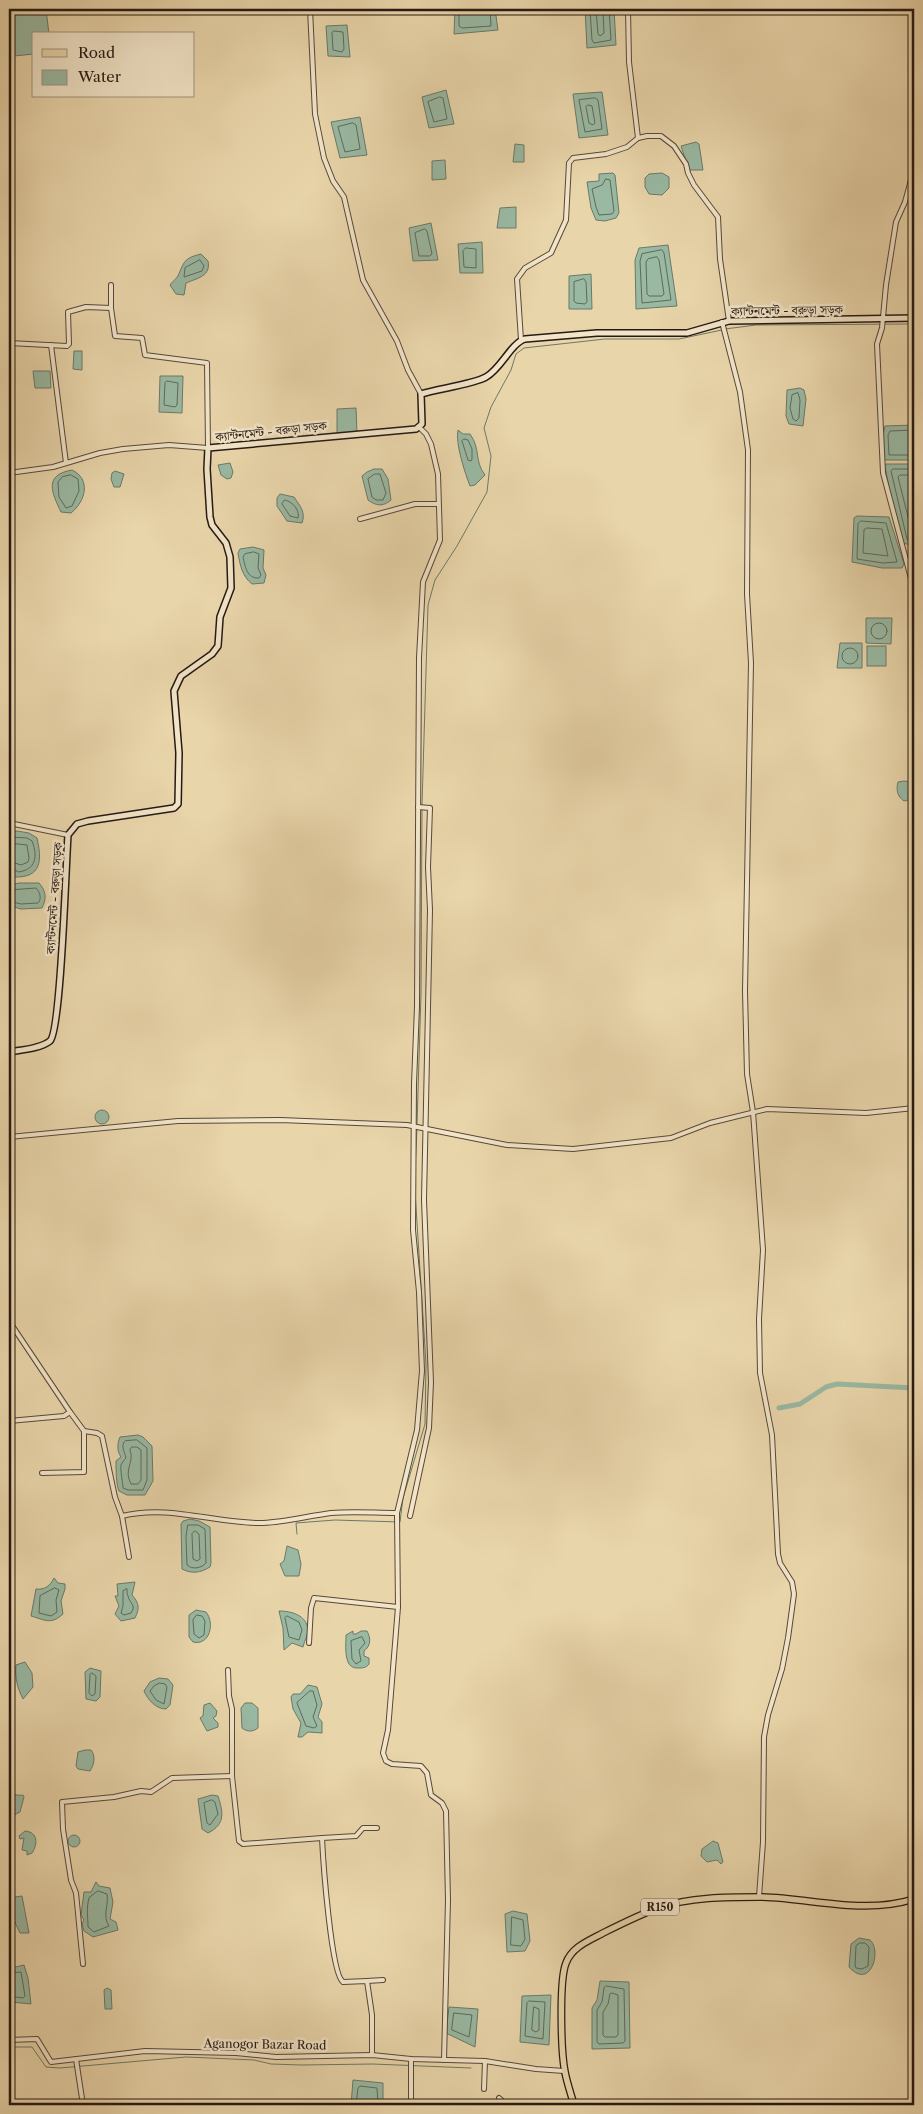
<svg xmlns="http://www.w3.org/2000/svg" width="923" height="2114" viewBox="0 0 923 2114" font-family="'Libre Caslon Text','Noto Serif Bengali',serif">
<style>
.water{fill:#99b9a3;stroke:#6b7969}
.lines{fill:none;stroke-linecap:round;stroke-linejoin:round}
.shore{stroke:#60695b;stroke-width:1}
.stream{stroke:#6b7969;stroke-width:1}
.canal{stroke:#99b9a3;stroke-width:5}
.street-casing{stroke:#584839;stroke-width:6}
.secondary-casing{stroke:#271913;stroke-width:8}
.primary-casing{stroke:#271913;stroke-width:8}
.street{stroke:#f1e4c8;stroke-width:4}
.secondary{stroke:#f1e4c8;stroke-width:5}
.primary{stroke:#e9d5aa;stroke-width:5.5}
.labels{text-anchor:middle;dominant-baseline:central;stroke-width:5;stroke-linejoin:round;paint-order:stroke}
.shield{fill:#f1e4c8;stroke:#645649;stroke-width:1}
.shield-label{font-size:11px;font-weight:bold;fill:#271913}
.street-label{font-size:12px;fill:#271913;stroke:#f1e4c8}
</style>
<rect width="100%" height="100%" fill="#e9d5aa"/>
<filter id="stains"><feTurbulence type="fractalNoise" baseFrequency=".004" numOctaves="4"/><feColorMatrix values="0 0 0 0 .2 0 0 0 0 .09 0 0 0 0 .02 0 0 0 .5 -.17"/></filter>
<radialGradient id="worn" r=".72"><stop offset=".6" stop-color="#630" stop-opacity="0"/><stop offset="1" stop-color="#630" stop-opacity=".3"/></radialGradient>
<!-- water -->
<g class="water">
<polygon points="9,9 46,9 49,34 34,34 34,54 14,56"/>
<polygon points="455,9 495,9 498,30 454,34"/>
<polygon points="585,9 614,9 616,45 587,48"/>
<polygon points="347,25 350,57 328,56 326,26"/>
<polygon points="446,90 454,124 429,128 422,97"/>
<polygon points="602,92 608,135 579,138 573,94"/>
<polygon points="360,117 367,155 340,158 331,122"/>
<polygon points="696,142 699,144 703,170 689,170 681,146"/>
<polygon points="515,144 524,145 524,162 513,162"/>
<polygon points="445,160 446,179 432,180 432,161"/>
<polygon points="613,173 615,175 619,213 616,218 605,221 596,220 591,208 587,182 599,181 599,174"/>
<polygon points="662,173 669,177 669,188 662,195 649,194 645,187 645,178 649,174"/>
<polygon points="516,207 516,228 497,228 500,208"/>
<polygon points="431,223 438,260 413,261 409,228"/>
<polygon points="482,242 483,273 460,273 458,244"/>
<polygon points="668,245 677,306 636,309 635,260 639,248"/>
<path d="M201,254L208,261C211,276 198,278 186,283L184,295L176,294L170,285C172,282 176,279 178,276C184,262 184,258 201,254Z"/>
<polygon points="591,274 592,309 569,309 569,276"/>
<polygon points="74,351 82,351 82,370 73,369"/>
<polygon points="33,371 50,371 51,388 35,388"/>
<polygon points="160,376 183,376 182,413 159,412"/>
<polygon points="800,388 804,390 806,399 803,426 789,424 786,416 787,390"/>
<polygon points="356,408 357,433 337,434 337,409"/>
<polygon points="914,425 914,460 884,460 883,435 885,426"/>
<path d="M458,430L463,434H470C481,449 474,461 485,475L475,485L470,486C465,473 455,443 458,430Z"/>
<polygon points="230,463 233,472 231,478 227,479 221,475 218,465"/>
<polygon points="886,464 914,464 914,546 903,543 894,514 885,466"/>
<path d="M374,469H382L388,479L391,500C383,507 376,506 368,500L362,476L367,472Z"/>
<path d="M72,470C91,479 86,501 71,513L61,512C52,493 43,475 72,470Z"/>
<polygon points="115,471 124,474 120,487 114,487 111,479 112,473"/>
<path d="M280,494L294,497C300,506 306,512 302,523L287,521L277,506V498Z"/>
<polygon points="857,516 889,517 904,564 902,568 882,568 852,562 854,518"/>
<path d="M253,547L264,550L263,568L266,575L264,583L252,584C242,576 240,565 238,553L240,549Z"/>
<polygon points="866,618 892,618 891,644 866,643"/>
<polygon points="840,643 862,643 862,668 837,668"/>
<rect x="867" y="646" width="19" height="20"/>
<path d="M904,781L911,782L914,789L912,799L904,801C897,796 896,790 898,782Z"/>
<path d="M17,831L29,833L37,838C42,860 42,878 14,877L9,862V834L10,832Z"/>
<path d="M19,883H39C46,891 47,898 42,908L21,909L11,906L9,899V885Z"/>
<circle cx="102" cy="1117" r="7"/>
<path d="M138,1435L143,1437L152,1446L153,1481L145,1495H127L119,1491C116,1484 116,1469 116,1461L121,1457C117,1451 117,1444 120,1437Z"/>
<path d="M190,1519L199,1521L210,1527L211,1563L210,1567C200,1573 192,1574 182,1569L181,1524L183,1521Z"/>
<polygon points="287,1546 298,1550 301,1564 299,1576 285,1576 280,1564 284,1561"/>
<path d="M54,1578L58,1583L65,1584V1589L61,1601L63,1614C51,1625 45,1620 31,1616L36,1589C45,1590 50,1586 54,1578Z"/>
<path d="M135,1582L132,1595C139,1603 140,1608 135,1618L121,1621L115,1614L119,1606L115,1596H118L117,1584Z"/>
<path d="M196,1610L206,1612C215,1623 210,1646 193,1642L189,1637V1615Z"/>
<path d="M279,1611C291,1611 307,1615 308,1630C308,1635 304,1642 303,1647L292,1643L284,1650L283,1628Z"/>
<path d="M353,1631V1634H356L361,1631H367C371,1638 371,1646 364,1651V1656L369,1658V1664C366,1668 363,1668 358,1668C343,1669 346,1646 346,1635Z"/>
<path d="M25,1662L32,1673L33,1687L23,1699C17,1687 15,1678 16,1665Z"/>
<polygon points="90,1668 101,1671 100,1697 96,1701 86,1699 85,1672"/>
<path d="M159,1678L168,1679L173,1685L170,1705L166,1709C156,1709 148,1700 144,1691L150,1682Z"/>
<polygon points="308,1685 317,1687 322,1704 318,1717 322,1722 322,1733 308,1732 302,1737 298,1737 301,1723 293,1709 291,1697 293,1694 300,1694"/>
<polygon points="210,1703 217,1711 216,1716 213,1718 218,1723 218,1727 207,1731 200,1718 203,1716 204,1705"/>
<path d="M245,1703H252L258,1708V1728C253,1732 247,1732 242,1728L241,1708Z"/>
<path d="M85,1750H91C96,1756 94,1765 90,1771L78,1769L76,1766L78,1752Z"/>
<path d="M9,1789C12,1794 17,1796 23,1795L24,1797L20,1812L14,1815L9,1812Z"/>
<path d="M212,1795L218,1796C223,1812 226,1824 208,1833L202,1829L198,1799Z"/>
<path d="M25,1831C38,1832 38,1844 32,1853L27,1855V1851L22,1850L24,1838L20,1839L19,1836Z"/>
<circle cx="74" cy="1841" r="6"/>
<polygon points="713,1841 718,1843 723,1862 721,1864 717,1860 707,1862 701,1856 702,1849"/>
<polygon points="96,1882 99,1886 110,1888 113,1902 110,1919 116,1922 118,1930 93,1937 84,1931 82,1924 84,1920 81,1915 84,1892 91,1892"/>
<polygon points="22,1896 29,1933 20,1933 11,1914 9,1902 15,1897"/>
<polygon points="513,1911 527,1914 530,1941 525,1951 507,1952 505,1914"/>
<path d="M859,1938L870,1940C882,1950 871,1991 849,1967L851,1944Z"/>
<polygon points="24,1965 28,1978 31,2004 11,2002 9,1996 9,1971 11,1968"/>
<polygon points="600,1981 629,1982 630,2048 592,2049 592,2008 597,2000"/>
<polygon points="107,1988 111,1990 112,2009 105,2009 104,1990"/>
<polygon points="551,1995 549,2045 520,2042 522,1996"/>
<polygon points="449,2007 478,2009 475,2047 446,2033"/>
<polygon points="353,2080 383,2083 383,2105 351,2105"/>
</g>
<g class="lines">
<!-- shore -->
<g class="shore">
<polyline points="459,9 459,26 462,28 491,26 490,9"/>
<polyline points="590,9 592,40 594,43 611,40 609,9"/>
<polyline points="596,9 598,34 600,36 604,33 603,9"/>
<polygon points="334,31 343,32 344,49 342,52 333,50 332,33"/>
<polygon points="440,97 443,98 447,119 434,122 428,102"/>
<polygon points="595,98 598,100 602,129 585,132 579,100"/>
<polygon points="588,105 592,106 595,123 593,125 589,123 586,107"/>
<polygon points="353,123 356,125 360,149 345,152 338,127"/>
<polygon points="606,179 610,180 614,211 612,214 599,215 596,207 592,189 602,185"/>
<polygon points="425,229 427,231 432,254 430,256 419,256 415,233"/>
<polygon points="466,248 476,249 476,268 464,267 463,251"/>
<polygon points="662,250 664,253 671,300 642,303 640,261 642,254"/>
<polygon points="657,257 659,260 664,294 662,296 649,296 647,294 646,262 648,259"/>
<polygon points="200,260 204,266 202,271 184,277 185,268"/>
<polygon points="584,279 586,282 587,302 585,304 576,303 574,301 574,282"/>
<polygon points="167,381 178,383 177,405 175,407 164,405 165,383"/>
<polygon points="798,393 800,400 799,418 796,421 793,419 790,408 792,395"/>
<polyline points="914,430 890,431 888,435 889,455 914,455"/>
<polygon points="464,439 468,440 472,449 472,459 471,461 468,460 462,441"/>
<polyline points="914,469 893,469 891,471 907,539 914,541"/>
<polygon points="375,474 380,474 386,493 383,500 376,500 372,497 368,479"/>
<polygon points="71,475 78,479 79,491 72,506 66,508 59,497 58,482 62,477"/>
<polyline points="914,475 900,475 898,477 912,533 914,535"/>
<path d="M285,500C293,502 300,510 298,518L290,516L282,504Z"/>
<polygon points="861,521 886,523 897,562 883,563 857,559 858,524"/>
<polygon points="867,528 882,529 888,556 863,553 864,530"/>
<path d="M254,552L259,554L258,568L261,575L259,578C247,579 245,566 243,557L245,554Z"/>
<circle cx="879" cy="631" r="8"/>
<circle cx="850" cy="656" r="8"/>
<path d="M9,837L27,838L32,841C38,856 36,870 18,872L13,868L9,867"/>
<polyline points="9,843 27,845 29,858 28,862 21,865 9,861"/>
<path d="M9,890L36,888C40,892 42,899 38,903L21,904L9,901"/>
<path d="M137,1440L147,1448V1480L143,1490H128L123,1488C123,1485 120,1468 121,1465C122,1463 124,1460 126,1458C125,1452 120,1446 125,1441Z"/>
<path d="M132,1447H137L141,1450V1480L138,1484H131C123,1469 135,1463 130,1450Z"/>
<path d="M188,1525H198L205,1529L206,1563C202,1568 192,1570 187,1565L186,1537Z"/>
<polygon points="195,1531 199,1534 200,1559 197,1561 193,1559 192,1534"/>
<polygon points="55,1588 59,1590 56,1600 57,1612 51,1616 39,1613 40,1596"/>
<path d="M127,1589C127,1591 127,1594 128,1596C129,1603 137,1605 131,1613L124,1615L121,1613L123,1606V1591Z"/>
<polygon points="197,1615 202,1616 205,1621 204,1635 199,1638 194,1634 193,1620"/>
<polygon points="287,1616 299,1622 302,1630 299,1640 289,1637 285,1618"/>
<polygon points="362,1637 365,1643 359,1650 361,1661 356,1664 352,1659 351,1641"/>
<polygon points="92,1673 96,1676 95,1694 92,1696 89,1693 90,1675"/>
<polygon points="160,1683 165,1684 167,1687 164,1704 156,1700 150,1691 154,1686"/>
<polygon points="310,1691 313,1691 317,1705 313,1717 317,1726 314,1728 306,1726 297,1703"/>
<polygon points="212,1800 215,1802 218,1814 210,1825 207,1823 204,1803"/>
<path d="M98,1891L107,1894C109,1905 102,1916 109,1926L94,1932L88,1927C88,1917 86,1909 89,1898Z"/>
<polygon points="512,1917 523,1920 525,1939 521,1946 511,1945"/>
<polygon points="860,1943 865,1943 869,1947 868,1966 862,1969 856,1968 855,1965 856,1946"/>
<polyline points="9,1973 21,1972 25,1996 23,1998 9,1996"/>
<polygon points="606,1986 624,1989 625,2041 623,2043 599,2044 597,2042 597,2010 602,2002 604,1988"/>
<polygon points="612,1993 618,1995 618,2035 616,2037 605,2037 603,2035 603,2012 608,2004 610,1994"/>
<polygon points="529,2001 545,2002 543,2039 525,2036 527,2003"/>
<polygon points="534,2007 539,2009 539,2030 536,2032 532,2030"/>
<polygon points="454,2013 472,2015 469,2037 452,2030"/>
<polyline points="356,2105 358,2088 360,2086 377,2088 378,2105"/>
</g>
<!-- stream -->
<g class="stream">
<polyline points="725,329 756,325 914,324"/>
<polyline points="422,805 428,605 435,580 457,546 487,492 491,456 484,428 491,407 511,370 516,354 524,348 605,339 679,339 722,330"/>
<polyline points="417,1125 421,994 422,809"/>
<polyline points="415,1167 417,1129"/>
<polyline points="297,1534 296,1523 335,1520 400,1522 403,1498 425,1424 426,1364 415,1191"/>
<polyline points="9,2047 32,2047 46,2067 60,2068 186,2057 254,2060 271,2064 301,2065 373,2064 471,2068"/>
</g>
<!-- canal -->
<polyline class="canal" points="779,1408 800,1404 826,1387 837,1384 914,1388"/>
<defs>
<g id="street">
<polyline points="310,9 315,114 324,158 333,181 344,197 363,280 397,341 408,370 421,394"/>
<polyline points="628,9 629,62 638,138"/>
<polyline points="914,169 905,202 896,222 886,285 882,328 877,344 883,473 914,590"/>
<polyline points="722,322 740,392 748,450 747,594 751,663 745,991 747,1074 753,1112 763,1250 759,1319 760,1373 772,1435 778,1554 780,1563 792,1582 794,1594 788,1638 782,1669 768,1715 764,1737 763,1842 759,1897"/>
<polyline points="521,340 517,279 525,268 551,253 566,220 569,163 573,158 606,154 627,147 638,138 647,136 661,136 674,146 686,164 688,173 694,185 718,217 720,259 729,321"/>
<polyline points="9,343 67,346 69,344 68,312 86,307 111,308"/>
<polyline points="51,345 66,463"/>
<polyline points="9,473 53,467 100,453 123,449 169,445 208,448 207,363 145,355 142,338 115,336 111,308 111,285"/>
<polyline points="360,519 415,504 437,504"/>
<polyline points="9,823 68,835"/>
<polyline points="9,1137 178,1121 280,1120 407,1125 507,1145 573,1149 671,1138 710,1123 767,1109 866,1113 914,1108"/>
<polyline points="9,1321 70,1412 64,1416 9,1421"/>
<path d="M70,1412L84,1431L97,1433L102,1436L115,1497L122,1516C170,1504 215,1524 263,1523C286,1522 308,1516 331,1513C353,1511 375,1513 397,1513L417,1430L422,1371L419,1292L413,1230L414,1084L417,1006L419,658L423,582L440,540L438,474L431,444L426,434L419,427"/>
<polyline points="42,1473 84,1472 84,1431"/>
<polyline points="397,1513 398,1607 388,1730 383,1753 386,1761 392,1764 421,1766 427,1773 431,1795 442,1803 446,1811 448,1900 444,2060"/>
<polyline points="122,1516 129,1557"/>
<polyline points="410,1516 429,1428 431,1382 424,1200 428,1008 430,910 428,867 430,808 418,807"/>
<polyline points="309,1643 311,1608 314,1598 398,1607"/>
<polyline points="228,1670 229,1696 232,1709 232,1776 239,1841 243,1844 322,1838"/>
<polyline points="83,1964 76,1893 71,1880 63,1829 62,1802 114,1797 141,1791 151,1792 172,1778 232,1776"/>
<polyline points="367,1981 383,1980"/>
<polyline points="9,2040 37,2039 51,2062 145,2051 236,2053 276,2057 372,2055 411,2059 485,2061 536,2069 564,2071"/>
<path d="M372,2055V2015L367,1981L343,1982C331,1974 323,1859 322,1838L356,1836L363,1828H377"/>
<polyline points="76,2059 83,2105"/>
<polyline points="411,2059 411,2105"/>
<polyline points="484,2089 485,2061"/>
<polyline points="499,2098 507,2105"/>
</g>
<path id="secondary" d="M9,1052C20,1050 40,1049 50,1041C61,1031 66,862 68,835L77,824L88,821L174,808L178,804L179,753L174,691L181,676L212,654L218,646L220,617L231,588L230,557L226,543L212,525L210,517L207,469L208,448L416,429L422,424L421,394C437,389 474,384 486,377C501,369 511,343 525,339L597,333H687L729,321L914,318"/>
<path id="primary" d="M574,2105C571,2094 567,2083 565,2072C561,2053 559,1980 566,1963C572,1947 588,1941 603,1933C621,1924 639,1915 658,1908C689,1897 728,1897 760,1897C812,1898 863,1915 914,1899"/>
</defs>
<!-- street casing -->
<use href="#street" class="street-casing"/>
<!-- secondary casing -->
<use href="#secondary" class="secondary-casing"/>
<!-- primary casing -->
<use href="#primary" class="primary-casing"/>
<!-- street -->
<use href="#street" class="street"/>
<!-- secondary -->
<use href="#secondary" class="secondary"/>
<!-- primary -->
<use href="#primary" class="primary"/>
</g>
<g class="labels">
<!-- shield labels -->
<rect class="shield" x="641" y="1898.5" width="38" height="17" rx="4"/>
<g class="shield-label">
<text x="660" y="1907">R150</text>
</g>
<!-- street labels -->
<g class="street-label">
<text transform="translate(787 310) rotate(-1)">ক্যান্টনমেন্ট - বরুড়া সড়ক</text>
<text transform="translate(271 431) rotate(-6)">ক্যান্টনমেন্ট - বরুড়া সড়ক</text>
<text transform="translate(54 898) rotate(-86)">ক্যান্টনমেন্ট - বরুড়া সড়ক</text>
<text transform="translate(265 2044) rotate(1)">Aganogor Bazar Road</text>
</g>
</g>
<!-- margin -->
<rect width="923" height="2114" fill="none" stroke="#e9d5aa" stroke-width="30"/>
<rect x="10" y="10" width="903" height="2094" fill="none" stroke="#271913" stroke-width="2.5"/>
<rect x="15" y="15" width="893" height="2084" fill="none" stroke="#271913"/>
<!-- legend -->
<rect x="32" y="32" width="162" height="65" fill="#f1e4c8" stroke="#a09380"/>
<rect x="42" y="49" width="25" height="8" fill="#e9d5aa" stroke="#a09380"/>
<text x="78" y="58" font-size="15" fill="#271913">Road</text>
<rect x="42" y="70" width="25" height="15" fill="#99b9a3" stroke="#a09380"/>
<text x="78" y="82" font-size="15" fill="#271913">Water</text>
<rect width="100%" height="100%" filter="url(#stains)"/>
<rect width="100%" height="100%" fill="url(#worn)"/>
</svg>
